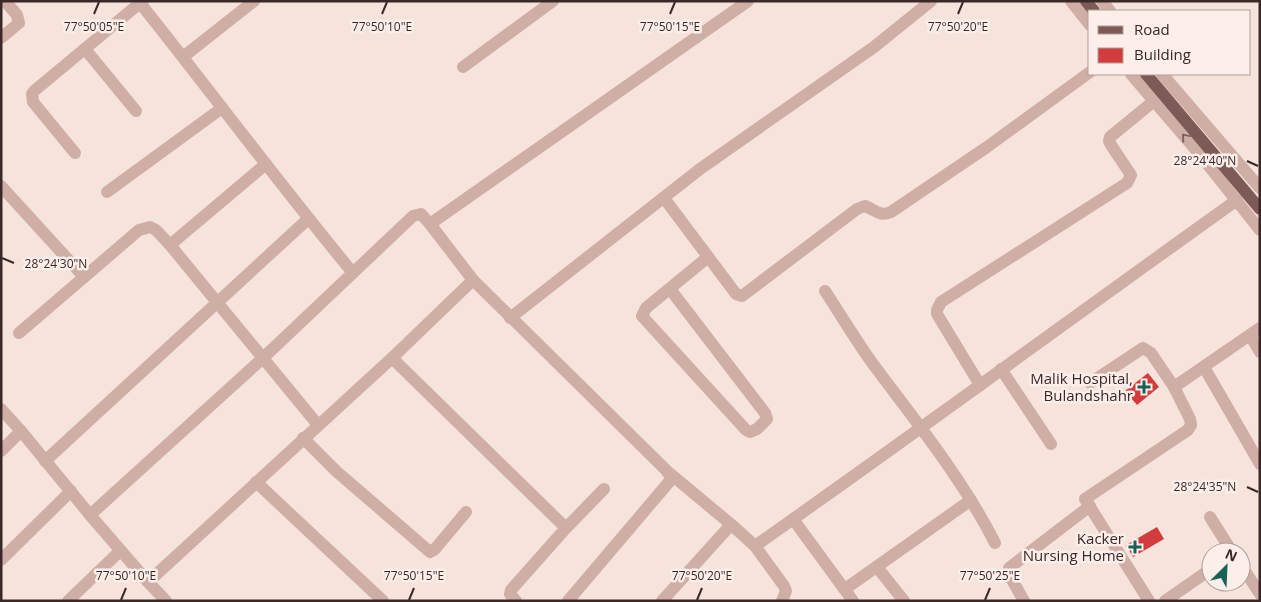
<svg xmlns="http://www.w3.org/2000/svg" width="1261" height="602" viewBox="0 0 1261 602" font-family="'Open Sans',sans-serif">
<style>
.building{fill:#d33c3e}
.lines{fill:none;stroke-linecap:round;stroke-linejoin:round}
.street{stroke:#cfaea6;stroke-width:12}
.primary{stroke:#7e5a57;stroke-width:12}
.oneway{stroke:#7d6561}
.ticks{fill:none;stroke:#3a2928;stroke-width:2}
.poi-dot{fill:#186153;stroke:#fceee9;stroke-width:2}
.labels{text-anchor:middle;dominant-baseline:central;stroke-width:5;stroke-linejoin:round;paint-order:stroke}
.poi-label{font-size:15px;fill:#3a2928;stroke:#fceee9;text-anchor:end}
.ticks-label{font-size:12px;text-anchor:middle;fill:#3a2928;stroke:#fceee9;stroke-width:5;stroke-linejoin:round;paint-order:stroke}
</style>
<rect width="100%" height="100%" fill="#f5e3dc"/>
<!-- building -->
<g class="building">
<polygon points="1148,373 1159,387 1137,405 1125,391"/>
<polygon points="1157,527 1164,539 1133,557 1126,545"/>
</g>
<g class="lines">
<!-- street -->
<g class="street">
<path d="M143,1L140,3C212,93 280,185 353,273"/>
<polyline points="1071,1 1090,25"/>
<polyline points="1102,1 1110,11"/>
<polyline points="1,38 19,23 17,15 5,1"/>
<polyline points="85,49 136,111"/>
<polyline points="183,57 254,1"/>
<polyline points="463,67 553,1"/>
<polyline points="1131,74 1197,151 1260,230"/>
<polyline points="1162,74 1260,188"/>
<polyline points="75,153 33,102 32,94 34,91 140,3"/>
<polyline points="1,186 84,277"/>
<polyline points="107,192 222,108"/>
<path d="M664,198L736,294L742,296L857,209L865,206C876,210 879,217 891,212L987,147L1090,72"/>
<polyline points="430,224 748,1"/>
<polyline points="170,245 318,425"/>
<polyline points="670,289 765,413 767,419 757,429 750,432 746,430 642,316 646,308 708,257"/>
<path d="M825,291C841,315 856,341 873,364C916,422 962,478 995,543"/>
<polyline points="510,318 700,169 874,47 931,1"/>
<polyline points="19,333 139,230 150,227 156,230 170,245 266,164"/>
<polyline points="1250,335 1260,352"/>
<polyline points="392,358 566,528 511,590 510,594 516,601"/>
<polyline points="1204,367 1260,464"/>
<polyline points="1001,369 1051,444"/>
<polyline points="1090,383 1143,348 1151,353 1174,387"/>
<polyline points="980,385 937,314 937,310 941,302 1127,183 1131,175 1111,145 1109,141 1110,137 1154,101"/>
<polyline points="1,409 21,431 1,451"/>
<polyline points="21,431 90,515 263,358 413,216 421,214 430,224 473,280 665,469 671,477 669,482 568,601"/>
<polyline points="303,438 336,471 430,552 435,549 466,512"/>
<polyline points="45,461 308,219"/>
<polyline points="667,471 733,526"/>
<polyline points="256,482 383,601"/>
<polyline points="90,515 148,582 166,601"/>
<polyline points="1210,517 1232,552"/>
<polyline points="793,519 853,601"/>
<polyline points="566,528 604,489"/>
<path d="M755,546C917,432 1076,315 1237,200"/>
<polyline points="1,560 71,491"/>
<polyline points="1241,565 1260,594"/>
<polyline points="877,567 904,601"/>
<polyline points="148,582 392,358 473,280"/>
<polyline points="845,589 971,500"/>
<polyline points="68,601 120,551"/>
<polyline points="662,601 727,529 733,526 755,546 784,586 786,591 782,601"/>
<polyline points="1024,601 1011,578 1009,568 1090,506"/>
<polyline points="1149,601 1085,499 1188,430 1191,425 1190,419 1174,387 1260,328"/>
<polyline points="1165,601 1211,569"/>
</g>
<!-- primary -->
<g class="primary">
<polyline points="1086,1 1094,11"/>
<polyline points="1146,74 1260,209"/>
</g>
</g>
<!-- one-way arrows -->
<defs><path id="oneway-chevron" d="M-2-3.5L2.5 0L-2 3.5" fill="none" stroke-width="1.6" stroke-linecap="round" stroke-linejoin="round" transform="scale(1.25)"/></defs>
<use class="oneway" href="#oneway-chevron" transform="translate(1185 137) rotate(-130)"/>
<!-- ticks -->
<path class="ticks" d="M94,14L99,2M382,14L387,2M670,14L675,2M958,14L963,2M1247,161L1258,166M2,258L14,263M1247,487L1258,492M121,600L126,588M409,600L414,588M697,600L702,588M985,600L990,588"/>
<!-- markers -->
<g class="poi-dot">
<path d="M1141.5 379.5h5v5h5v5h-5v5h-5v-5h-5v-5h5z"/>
<path d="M1132.5 539.5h5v5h5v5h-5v5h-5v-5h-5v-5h5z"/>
</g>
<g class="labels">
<!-- poi labels -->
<g class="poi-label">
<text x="1133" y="378">Malik Hospital,<tspan x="1133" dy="17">Bulandshahr</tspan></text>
<text x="1124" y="538">Kacker<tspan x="1124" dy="17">Nursing Home</tspan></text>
</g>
</g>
<g class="ticks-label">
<text x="94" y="31">77°50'05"E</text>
<text x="382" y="31">77°50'10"E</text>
<text x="670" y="31">77°50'15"E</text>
<text x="958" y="31">77°50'20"E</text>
<text x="1205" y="165">28°24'40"N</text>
<text x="56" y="268">28°24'30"N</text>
<text x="1205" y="491">28°24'35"N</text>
<text x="126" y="580">77°50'10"E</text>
<text x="414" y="580">77°50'15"E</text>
<text x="702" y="580">77°50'20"E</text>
<text x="990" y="580">77°50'25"E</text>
</g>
<!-- border -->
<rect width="1261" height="602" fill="none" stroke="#3a2928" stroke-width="5"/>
<!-- legend -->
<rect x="1088" y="10" width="162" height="65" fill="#fceee9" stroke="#ae9f9c"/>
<rect x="1098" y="26" width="25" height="8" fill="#7e5a57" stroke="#ae9f9c"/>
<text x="1134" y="35" font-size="15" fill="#3a2928">Road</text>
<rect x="1098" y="48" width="25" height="15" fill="#d33c3e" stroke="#ae9f9c"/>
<text x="1134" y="60" font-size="15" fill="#3a2928">Building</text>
<!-- north arrow -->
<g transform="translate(1226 567) rotate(24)"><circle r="24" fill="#fceee9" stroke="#ae9f9c"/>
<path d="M0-4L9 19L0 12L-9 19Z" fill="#186153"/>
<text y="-8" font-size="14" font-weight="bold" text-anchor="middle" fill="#3a2928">N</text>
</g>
</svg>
